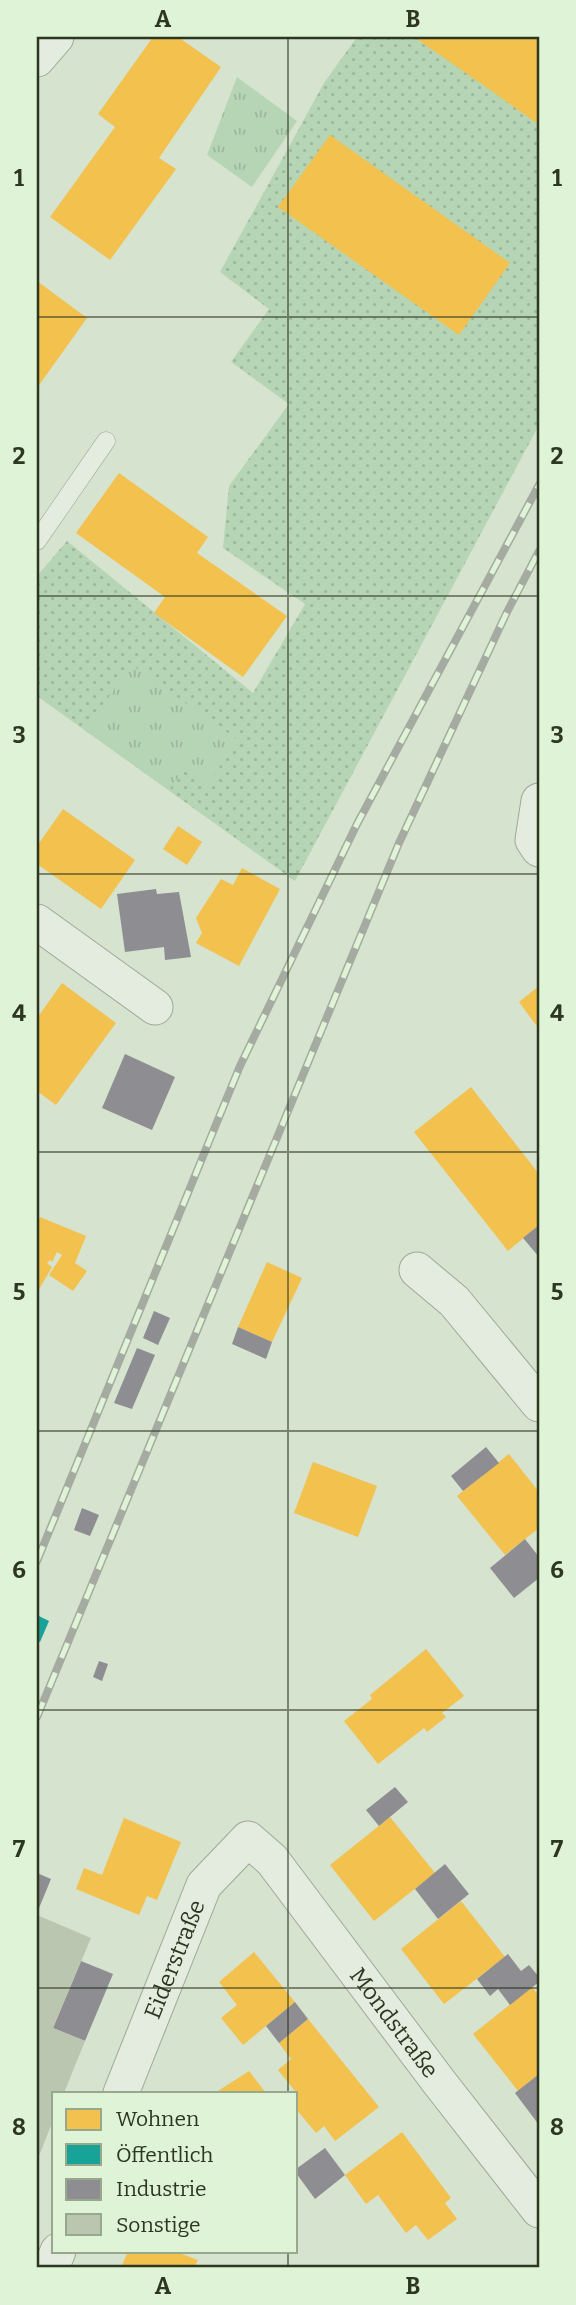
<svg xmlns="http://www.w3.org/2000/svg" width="576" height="2305" viewBox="0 0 576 2305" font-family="Bitter,serif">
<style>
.grass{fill:url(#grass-dots)}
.park{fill:url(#park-tufts)}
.homes{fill:#f2c14e}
.public{fill:#17a398}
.industry{fill:#8d8d92}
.building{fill:#bbc6b0}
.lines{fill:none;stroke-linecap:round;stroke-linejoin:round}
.service-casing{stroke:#9ea897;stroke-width:19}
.minor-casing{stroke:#9ea897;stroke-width:37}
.service{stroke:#e4ecdf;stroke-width:18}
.minor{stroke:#e4ecdf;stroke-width:35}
.rail-casing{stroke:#a5aba0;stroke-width:8}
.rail{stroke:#dff3d6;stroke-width:5;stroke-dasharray:16;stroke-linecap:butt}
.grid{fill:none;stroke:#2d3720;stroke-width:2;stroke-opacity:0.55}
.labels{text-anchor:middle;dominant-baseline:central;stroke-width:7;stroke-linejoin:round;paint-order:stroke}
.street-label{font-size:23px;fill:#2d3720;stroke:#dff3d6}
.neatline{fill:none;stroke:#2d3720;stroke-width:2.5}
.grid-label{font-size:23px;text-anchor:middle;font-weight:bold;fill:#2d3720}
</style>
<defs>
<pattern id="grass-dots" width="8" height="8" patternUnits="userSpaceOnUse" patternTransform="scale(1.75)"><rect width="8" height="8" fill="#b6d5b5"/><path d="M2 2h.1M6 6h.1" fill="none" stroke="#9db79b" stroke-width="1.8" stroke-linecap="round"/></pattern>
<pattern id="park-tufts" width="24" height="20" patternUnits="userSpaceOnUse" patternTransform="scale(1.75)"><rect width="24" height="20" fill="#b6d5b5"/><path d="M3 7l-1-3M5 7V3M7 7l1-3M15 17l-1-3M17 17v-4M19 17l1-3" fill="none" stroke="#9db79b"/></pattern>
</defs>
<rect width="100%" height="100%" fill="#d6e3cf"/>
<!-- grass -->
<polygon class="grass" points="357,37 539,37 539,425 295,881 37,696 37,576 67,541 253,693 305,604 223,548 229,486 289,404 231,362 269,309 220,272 324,83"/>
<!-- park -->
<g class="park">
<polygon points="237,77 297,121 252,187 207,155"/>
<polygon points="132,665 238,740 207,785 184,769 169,790 85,730"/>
</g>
<!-- homes -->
<g class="homes">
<polygon points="153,37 178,37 221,67 159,158 176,169 110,260 50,217 115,127 98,114"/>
<polygon points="414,37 539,37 539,125 493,92"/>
<polygon points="330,135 510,263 459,335 278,207"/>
<polygon points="37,281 87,318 37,388"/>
<polygon points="119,473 208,537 197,553 287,616 243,677 154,613 165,597 76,533"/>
<polygon points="63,809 135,860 101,909 37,864 37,846"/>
<polygon points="178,826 202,842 187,865 163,849"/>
<polygon points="242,868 280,889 239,966 196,943 202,933 196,918 221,879 233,885"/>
<polygon points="62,983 116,1023 56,1105 37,1091 37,1018"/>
<polygon points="539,986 539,1029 519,1002"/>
<polygon points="471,1087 539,1174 539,1225 508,1251 414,1132"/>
<polygon points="40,1217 86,1236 75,1263 87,1271 73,1291 49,1275 62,1255 57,1252 52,1262 50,1260 47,1263 52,1267 37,1293 37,1223"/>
<polygon points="267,1262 302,1278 272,1342 238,1327"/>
<polygon points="509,1454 539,1492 539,1528 505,1555 457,1496"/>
<polygon points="313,1462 377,1486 358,1537 294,1513"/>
<polygon points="426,1649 464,1696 442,1713 446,1717 427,1732 424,1728 378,1764 344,1721 372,1699 370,1695"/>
<polygon points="390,1817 435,1873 374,1921 330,1865"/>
<polygon points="124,1818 181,1842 157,1900 147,1896 139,1915 76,1889 84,1868 102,1875"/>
<polygon points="461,1901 505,1957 444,2004 401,1949"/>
<polygon points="254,1952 295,2002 243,2045 221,2018 237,2005 219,1982"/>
<polygon points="532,1987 539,1996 539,2074 518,2091 473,2034"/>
<polygon points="308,2019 379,2107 335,2141 324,2126 316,2133 296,2109 296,2093 293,2093 295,2091 278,2070 291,2059 279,2043"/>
<polygon points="249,2071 266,2093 215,2093"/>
<polygon points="402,2132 451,2198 445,2203 457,2219 428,2240 416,2225 406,2233 378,2195 366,2204 345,2175"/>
<polygon points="128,2251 174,2251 198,2260 194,2268 121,2268"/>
</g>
<!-- public -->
<polygon class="public" points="37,1615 49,1621 40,1642 37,1641"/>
<!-- industry -->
<g class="industry">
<polygon points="156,889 157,894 179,892 191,957 165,960 164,947 125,952 117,894"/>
<polygon points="125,1054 175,1077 152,1130 102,1108"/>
<polygon points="539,1225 539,1257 523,1238"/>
<polygon points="154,1311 170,1318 158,1345 143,1338"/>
<polygon points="238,1327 272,1342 266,1359 232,1344"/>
<polygon points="137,1348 155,1355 132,1409 114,1403"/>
<polygon points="486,1447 499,1463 463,1491 451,1476"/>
<polygon points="82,1508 99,1515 90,1536 74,1530"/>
<polygon points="525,1539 539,1557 539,1578 514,1598 490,1568"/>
<polygon points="99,1661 108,1664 102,1681 93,1677"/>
<polygon points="395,1787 408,1802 379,1826 366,1810"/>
<polygon points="445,1864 469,1894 438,1919 415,1889"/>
<polygon points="37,1873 51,1879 37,1913"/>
<polygon points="508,1954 521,1971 529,1965 539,1977 539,1982 510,2005 498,1989 490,1996 477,1979"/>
<polygon points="81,1961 113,1974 85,2041 53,2028"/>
<polygon points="295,2002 308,2019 279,2043 266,2026"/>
<polygon points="539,2074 539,2125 515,2093"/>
<polygon points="325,2148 345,2175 315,2199 296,2173 296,2169"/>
</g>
<!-- building -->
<polygon class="building" points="37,1915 91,1938 53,2028 85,2041 64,2093 54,2093 54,2118 37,2161"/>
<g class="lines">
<defs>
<polyline id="service" points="37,541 106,441"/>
<g id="minor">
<polyline points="37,59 56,37"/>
<polyline points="539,801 533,840 539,849"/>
<polyline points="37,922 155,1007"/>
<polyline points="417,1270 454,1301 539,1404"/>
<path id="s1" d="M121,2093L204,1885L248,1839L272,1860L439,2082L539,2210"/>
<polyline points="51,2268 58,2251"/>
</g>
</defs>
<!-- service casing -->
<use href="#service" class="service-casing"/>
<!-- minor casing -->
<use href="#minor" class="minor-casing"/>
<!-- service -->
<use href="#service" class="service"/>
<!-- minor -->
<use href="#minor" class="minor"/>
<defs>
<g id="rail">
<polyline points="37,1561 240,1066 357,824 539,485"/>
<polyline points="37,1717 399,843 507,612 539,551"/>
</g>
</defs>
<!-- rail casing -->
<use href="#rail" class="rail-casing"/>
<!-- rail -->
<use href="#rail" class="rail"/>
</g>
<!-- grid -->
<path class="grid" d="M288,37V2093M37,317H539M37,596H539M37,874H539M37,1152H539M37,1431H539M37,1710H539M37,1988H539M288,2251V2268"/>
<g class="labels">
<!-- street labels -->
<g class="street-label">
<text stroke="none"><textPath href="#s1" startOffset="144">Eiderstraße</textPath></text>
<text stroke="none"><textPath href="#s1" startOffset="523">Mondstraße</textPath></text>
</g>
</g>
<!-- border -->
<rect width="576" height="2305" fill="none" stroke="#dff3d6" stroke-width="77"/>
<!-- legend -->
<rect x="52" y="2092" width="245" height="161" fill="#dff3d6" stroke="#98a88d" stroke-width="2"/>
<rect x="66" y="2109" width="35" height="21" fill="#f2c14e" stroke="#98a88d" stroke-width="2"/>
<text x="116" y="2126" font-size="21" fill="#2d3720">Wohnen</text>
<rect x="66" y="2144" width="35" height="21" fill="#17a398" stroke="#98a88d" stroke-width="2"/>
<text x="116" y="2162" font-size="21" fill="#2d3720">Öffentlich</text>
<rect x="66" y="2179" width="35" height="21" fill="#8d8d92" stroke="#98a88d" stroke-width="2"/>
<text x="116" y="2196" font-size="21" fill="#2d3720">Industrie</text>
<rect x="66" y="2214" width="35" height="21" fill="#bbc6b0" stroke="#98a88d" stroke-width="2"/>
<text x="116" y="2232" font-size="21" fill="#2d3720">Sonstige</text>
<rect x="38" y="38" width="500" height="2228" class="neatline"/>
<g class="grid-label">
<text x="163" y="27">A</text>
<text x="413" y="27">B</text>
<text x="19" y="186">1</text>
<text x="557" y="186">1</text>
<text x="19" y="464">2</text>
<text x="557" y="464">2</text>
<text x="19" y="743">3</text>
<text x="557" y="743">3</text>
<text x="19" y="1021">4</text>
<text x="557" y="1021">4</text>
<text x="19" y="1300">5</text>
<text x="557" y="1300">5</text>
<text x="19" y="1578">6</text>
<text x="557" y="1578">6</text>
<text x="19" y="1857">7</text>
<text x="557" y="1857">7</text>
<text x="19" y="2135">8</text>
<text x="557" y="2135">8</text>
<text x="163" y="2294">A</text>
<text x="413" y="2294">B</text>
</g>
</svg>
